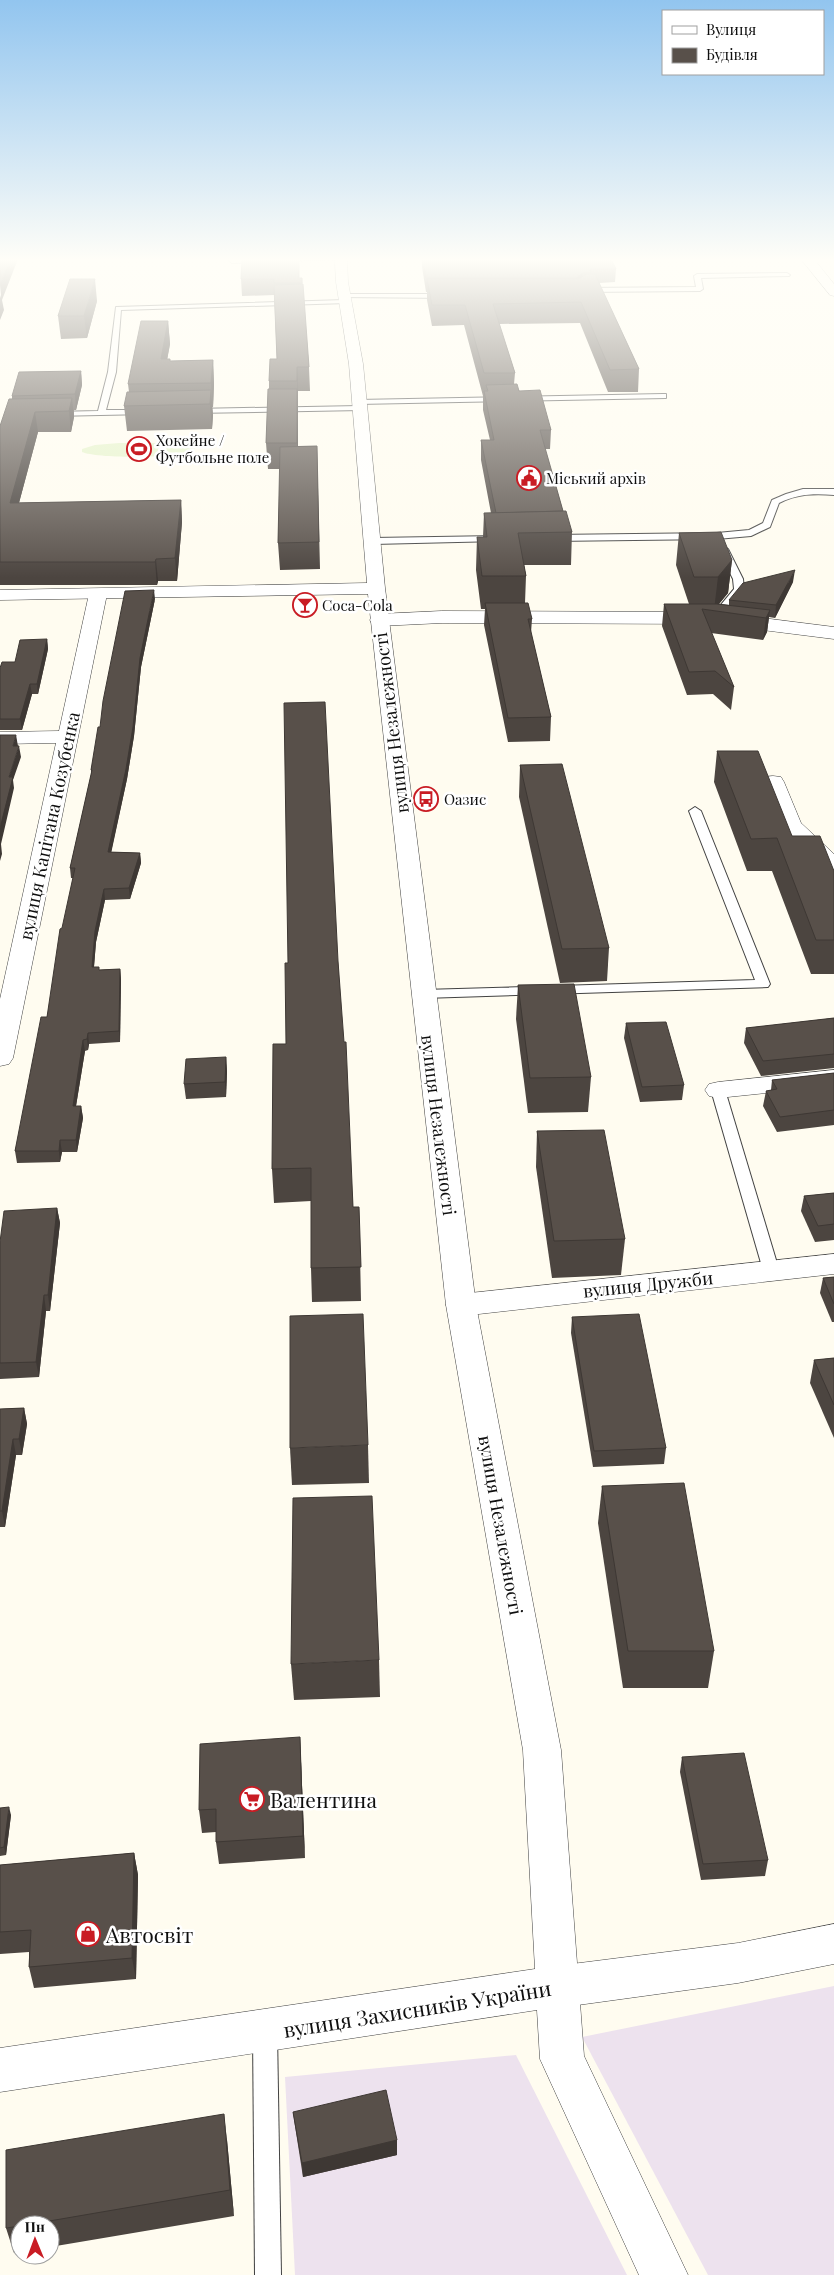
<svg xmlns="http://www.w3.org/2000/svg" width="834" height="2275" viewBox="0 0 834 2275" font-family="'Playfair Display',serif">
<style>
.industrial{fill:#ede2ee}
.pitch{fill:#e5f3c9}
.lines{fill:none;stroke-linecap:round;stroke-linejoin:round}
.service-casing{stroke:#424242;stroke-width:2}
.minor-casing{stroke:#424242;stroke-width:1}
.tertiary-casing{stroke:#424242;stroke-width:1}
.service{fill:#fff;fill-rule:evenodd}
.minor{fill:#fff;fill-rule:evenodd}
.tertiary{fill:#fff;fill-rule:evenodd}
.wall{fill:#4c4540}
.shaded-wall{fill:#3e3834}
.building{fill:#58504a;stroke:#3e3834}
.labels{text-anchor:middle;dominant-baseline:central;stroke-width:5;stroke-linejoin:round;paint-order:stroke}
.far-poi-label{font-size:15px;fill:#0f0f0f;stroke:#fff;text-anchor:start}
.street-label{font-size:18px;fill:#0f0f0f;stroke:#fff}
.near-poi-label{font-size:21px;fill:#0f0f0f;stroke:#fff;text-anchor:start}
.near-street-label{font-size:21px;fill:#0f0f0f;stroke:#fff}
</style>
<rect width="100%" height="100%" fill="#fffcf0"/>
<!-- industrial -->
<g class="industrial">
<polygon points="834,1986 834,2275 708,2275 582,2037"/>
<polygon points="516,2055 627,2275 295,2275 285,2077"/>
</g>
<!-- pitch -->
<path class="pitch" d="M119,443H186L195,448L194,451C175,458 99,459 82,452V449L95,445Z"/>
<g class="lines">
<defs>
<g id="service">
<polygon points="231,259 344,259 232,263 229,261"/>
<polygon points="787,273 790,275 789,276 701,278 703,289 700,291 583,292 580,290 583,288 696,287 694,276 697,274"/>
<polygon points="344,294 448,294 451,296 448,298 342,297 341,296"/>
<polygon points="345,300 347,301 347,303 121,310 116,372 106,410 145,410 149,412 148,414 53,416 49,414 53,412 98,411 108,372 116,307"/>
<polygon points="663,394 666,394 666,398 358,404 354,402 358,400"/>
<polygon points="359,406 362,406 362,410 193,413 189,411 193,409"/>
<path d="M803,489H834V495C814,493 797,494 779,503L770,527L751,536L717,539L552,541L547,538L552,535L717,533L749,530L763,523L772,500L786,494Z"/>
<polygon points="497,536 500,537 500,541 373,544 368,541 373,538"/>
<polygon points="723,546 728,549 743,579 744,589 719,620 715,621 710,618 734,589 733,579 718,549"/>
<polygon points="695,807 701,811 770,984 768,987 423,998 416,994 423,990 755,980 689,811"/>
<polygon points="718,1086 725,1090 779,1270 777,1274 771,1276 765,1274 763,1270 711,1090"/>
<polygon points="265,2020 273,2024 277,2032 281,2275 255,2275 253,2032 257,2024"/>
</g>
<g id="minor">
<polygon points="801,259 814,259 834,284 834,296 830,295"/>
<polygon points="98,589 104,590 107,594 13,1058 9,1064 0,1066 0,999 56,743 0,744 0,732 59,731 89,594 92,590"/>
<polygon points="442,611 715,612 834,627 834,639 715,624 442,623 379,626 372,624 370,620 372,616 379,614"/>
<polygon points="773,776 781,777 784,782 801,823 834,854 834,873 826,871 783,831 762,782 765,777"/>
<polygon points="834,1070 834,1086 718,1098 709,1096 705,1090 709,1084 718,1082"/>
<polygon points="834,1254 834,1274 461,1316 450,1313 446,1305 450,1297 461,1294"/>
<polygon points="834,1924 834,1964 738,1983 556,2008 541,2002 535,1987 541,1972 556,1966 738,1943"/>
</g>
<polygon id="tertiary" points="335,259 347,259 348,282 363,364 385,588 476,1305 561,1750 584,2056 688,2275 639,2275 540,2059 537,2010 0,2092 0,2048 535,1969 523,1750 446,1305 368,594 0,600 0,590 367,583 349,364 336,282"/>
</defs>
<!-- service casing -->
<use href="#service" class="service-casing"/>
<!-- minor casing -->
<use href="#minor" class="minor-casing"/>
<!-- tertiary casing -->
<use href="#tertiary" class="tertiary-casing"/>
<!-- service -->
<use href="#service" class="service"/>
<!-- minor -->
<use href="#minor" class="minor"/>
<!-- tertiary -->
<use href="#tertiary" class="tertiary"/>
</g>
<!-- wall -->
<g class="wall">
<polygon points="422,259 611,259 616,269 615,282 599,283 639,369 638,392 608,392 580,323 499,324 515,373 514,384 551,430 550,449 545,449 563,511 572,532 571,565 524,565 526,576 525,603 532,619 531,633 551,717 550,741 508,742 484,625 485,609 481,609 476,570 477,537 483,537 484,513 491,513 481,460 481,440 490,440 483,410 483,396 464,325 432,326 427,300 427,292 426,292 422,267"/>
<polygon points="302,278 309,367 310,391 298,391 298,446 317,446 320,569 280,570 278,543 280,469 268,469 266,443 269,389 269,381 277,359 274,295 242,296 241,279"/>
<polygon points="97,301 87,338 61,339 58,316"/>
<polygon points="168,321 170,344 167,359 170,361 213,360 214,384 213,407 212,407 213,415 212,429 127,431 124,406 129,392 128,384"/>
<polygon points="81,371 82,385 76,410 74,410 74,417 71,432 38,432 19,503 181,500 182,522 177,581 158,581 157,585 0,585 0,426 12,399 12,396"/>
<polygon points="679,533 732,560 728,593 719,604 729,605 729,600 793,582 775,618 769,617 767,632 763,640 711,633 734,687 731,710 713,694 687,695 662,626 664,604 689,604 676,565"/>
<polygon points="155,599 141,667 134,736 127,779 111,852 140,853 141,863 130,899 105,900 96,942 94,967 99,967 99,970 120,969 121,980 120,1042 89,1044 88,1050 85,1051 76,1106 81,1106 83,1118 77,1152 62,1152 60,1162 17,1163 15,1151 47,1017 73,878 71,878 70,868 91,775 91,770 100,727"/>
<polygon points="47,639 48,649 38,694 32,694 22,730 0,730 0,668 15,662"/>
<polygon points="717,751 792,836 834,871 834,974 811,974 772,871 747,871 714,782"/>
<polygon points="520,765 609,948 607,981 560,983 519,797"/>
<polygon points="338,961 353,1207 359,1207 361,1301 312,1302 311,1268 311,1201 274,1203 272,1169 286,1044"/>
<polygon points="518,985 591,1077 588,1112 528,1113 516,1019"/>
<polygon points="834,1018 834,1068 761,1076 744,1043 746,1028"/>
<polygon points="626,1023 684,1085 682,1100 640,1102 624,1038"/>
<polygon points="226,1057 227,1072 226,1097 186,1099 184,1084"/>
<polygon points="834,1073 834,1125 777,1132 763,1106 766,1091 771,1090 772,1080"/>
<polygon points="537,1131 625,1239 621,1275 552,1278 536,1167"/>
<polygon points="834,1193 834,1240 815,1242 801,1211 804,1196"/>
<polygon points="57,1208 60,1223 50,1311 46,1311 39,1377 0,1379 0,1242"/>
<polygon points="834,1277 834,1322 832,1322 820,1293 823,1278"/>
<polygon points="572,1317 666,1448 664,1464 593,1467 571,1333"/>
<polygon points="834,1358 834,1438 810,1383 814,1360"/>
<polygon points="24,1408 27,1424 22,1455 16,1455 5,1527 0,1527 0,1409"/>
<polygon points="368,1445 369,1483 292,1485 290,1448"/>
<polygon points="602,1486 714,1651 708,1688 623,1688 598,1523"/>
<polygon points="379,1660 380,1697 294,1700 291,1664"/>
<polygon points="300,1737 305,1858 219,1864 216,1842 216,1832 202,1833 199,1810"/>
<polygon points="682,1757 768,1860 765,1876 701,1880 680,1772"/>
<polygon points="0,1808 11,1815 6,1855 0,1856"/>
<polygon points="134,1853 138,1875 136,1979 34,1988 29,1967 29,1952 0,1954 0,1865"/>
<polygon points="293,2112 397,2140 397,2155 303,2177 295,2126"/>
<polygon points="227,2140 234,2216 50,2247 50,2225 20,2225 20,2252 14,2253 6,2228"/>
</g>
<!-- shaded-wall -->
<g class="shaded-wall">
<polygon points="10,259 18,259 2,300 4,310 0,320 0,298 1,295 0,285"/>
<polygon points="583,273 582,286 575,291 576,278"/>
<polygon points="95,279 97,301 87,338 84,316"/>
<polygon points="168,321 170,344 163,383 161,359"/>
<polygon points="213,360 214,384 213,407 211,383"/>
<polygon points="297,367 298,391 298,405 297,381"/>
<polygon points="81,371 82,385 76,410 75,394"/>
<polygon points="297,389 298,413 298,468 297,443"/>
<polygon points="211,390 213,415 212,429 210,404"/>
<polygon points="72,398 74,417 71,432 69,411"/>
<polygon points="35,412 38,432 13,525 10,503"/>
<polygon points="181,500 182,522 177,581 175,558"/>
<polygon points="156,559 158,581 157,585 155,562"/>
<polygon points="732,560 728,593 714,610 718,577"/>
<polygon points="795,570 793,582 775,618 776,605"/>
<polygon points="154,590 155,599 141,667 134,736 127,779 109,863 108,852 140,658"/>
<polygon points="770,610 767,632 763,640 766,618"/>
<polygon points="47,639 48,649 38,694 37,684"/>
<polygon points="30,684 32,694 22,730 20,719"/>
<polygon points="16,735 18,746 13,746"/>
<polygon points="19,746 21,757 13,780 14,788 1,844 2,854 0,861 0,828 9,777"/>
<polygon points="140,853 141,863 130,899 129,888"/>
<polygon points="104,889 105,900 96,942 93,978 92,967 95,931"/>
<polygon points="120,969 121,980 120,1042 119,1031"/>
<polygon points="88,1033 89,1044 88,1050 87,1039"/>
<polygon points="83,1040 85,1051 74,1118 73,1106"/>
<polygon points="226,1057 227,1072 226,1097 225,1082"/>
<polygon points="81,1106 83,1118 77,1152 76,1140"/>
<polygon points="60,1140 62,1152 60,1162 59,1151"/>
<polygon points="57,1208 60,1223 50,1311 48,1295"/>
<polygon points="44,1295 46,1311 39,1377 36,1362"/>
<polygon points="24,1408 27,1424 22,1455 19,1439"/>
<polygon points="13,1439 16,1455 5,1527 2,1511"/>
<polygon points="300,1737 301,1760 305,1858 303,1836"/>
<polygon points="9,1807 11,1815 6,1855 4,1847"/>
<polygon points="134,1853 138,1875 136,1979 132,1958"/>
<polygon points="224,2114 227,2140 234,2216 230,2190"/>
<polygon points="397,2140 397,2155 303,2177 302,2163"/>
</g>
<!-- building -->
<g class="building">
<polygon points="0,259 10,259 0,285"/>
<polygon points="242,259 299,259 299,278 302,278 302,283 274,283 274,279 241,279"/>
<polygon points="423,259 611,259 616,269 590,269 591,273 583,273 576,278 426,278"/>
<polygon points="586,274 595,274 639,369 610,370 581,302 493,304 515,373 484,373 465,305 432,305 427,279 579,279"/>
<polygon points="70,279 95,279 84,316 58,316"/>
<polygon points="303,284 309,367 297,367 297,381 269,381 270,359 277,359 274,285"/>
<polygon points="141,321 168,321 161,359 170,359 170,361 213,360 211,383 128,384"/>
<polygon points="81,371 75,394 12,396 19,372"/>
<polygon points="517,384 519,391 540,390 551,430 540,430 563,511 496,513 481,440 494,440 484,391 488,391 486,385"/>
<polygon points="268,389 297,389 297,443 266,443"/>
<polygon points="211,390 210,404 124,406 127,392"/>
<polygon points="72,398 69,411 35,412 10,503 181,500 175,558 156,559 155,562 0,562 0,426 9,399"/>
<polygon points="317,446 319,542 278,543 280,447"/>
<polygon points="566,511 572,532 518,533 526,576 482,576 477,537 487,537 484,513"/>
<polygon points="721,532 732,560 718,577 694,577 679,533"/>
<polygon points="795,570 776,605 729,600 743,583"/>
<polygon points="154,590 140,658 133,727 126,769 108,852 140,853 129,888 104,889 95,931 92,967 99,967 99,970 120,969 119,1031 88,1033 87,1039 83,1040 73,1106 81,1106 76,1140 60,1140 59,1151 15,1151 41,1017 47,1017 60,929 62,928 75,868 70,868 92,770 91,770 98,727 100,727 103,701 125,591"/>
<polygon points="485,603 528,603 532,619 528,619 551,717 508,718"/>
<polygon points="664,604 717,604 770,610 766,618 702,609 734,687 715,671 689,672"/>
<polygon points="47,639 37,684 30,684 20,719 0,719 0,668 2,662 15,662 20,640"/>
<polygon points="325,702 338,961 344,1042 346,1042 353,1207 359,1207 361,1267 311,1268 311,1168 272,1169 273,1044 286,1044 285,963 288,963 284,703"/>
<polygon points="0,735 16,735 13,746 19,746 9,777 13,777 0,828"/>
<polygon points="717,751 758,751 792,836 820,836 834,871 834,940 816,940 777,838 751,839"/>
<polygon points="562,764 609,948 562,949 520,765"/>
<polygon points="574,984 591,1077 530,1078 518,985"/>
<polygon points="834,1018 834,1054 763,1061 746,1028"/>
<polygon points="666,1022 684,1085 642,1087 626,1023"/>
<polygon points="226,1057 225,1082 184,1084 186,1059"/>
<polygon points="834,1073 834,1110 780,1117 766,1091 777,1089 772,1080"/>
<polygon points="604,1130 625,1239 554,1241 537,1131"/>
<polygon points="834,1193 834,1224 818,1226 804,1196"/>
<polygon points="57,1208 48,1295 44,1295 36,1362 0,1363 0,1242 4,1211"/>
<polygon points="834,1277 834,1304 823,1278"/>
<polygon points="363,1314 368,1445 290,1448 290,1316"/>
<polygon points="639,1314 666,1448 594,1451 572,1317"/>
<polygon points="834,1358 834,1405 814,1360"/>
<polygon points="24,1408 19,1439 13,1439 2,1511 0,1511 0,1409"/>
<polygon points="684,1483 714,1651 628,1651 602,1486"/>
<polygon points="372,1496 379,1660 291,1664 293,1498"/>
<polygon points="300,1737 303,1836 216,1842 216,1809 199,1810 200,1744"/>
<polygon points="744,1753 768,1860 703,1864 682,1757"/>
<polygon points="9,1807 4,1847 0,1848 0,1808"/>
<polygon points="134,1853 132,1958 29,1967 31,1930 0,1932 0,1865"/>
<polygon points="386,2090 397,2140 302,2163 293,2112"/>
<polygon points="224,2114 230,2190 26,2225 20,2225 20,2226 6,2228 6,2150"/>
</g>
<!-- sky -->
<linearGradient id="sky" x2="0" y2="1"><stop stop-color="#92c5ef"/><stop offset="0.45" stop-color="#fffef8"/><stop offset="1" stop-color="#fffef8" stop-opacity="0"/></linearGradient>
<rect width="834" height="578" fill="url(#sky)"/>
<!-- icons -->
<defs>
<symbol id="stadium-ring" viewBox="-11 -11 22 22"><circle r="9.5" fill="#fff" stroke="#c91c24" stroke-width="1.5"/><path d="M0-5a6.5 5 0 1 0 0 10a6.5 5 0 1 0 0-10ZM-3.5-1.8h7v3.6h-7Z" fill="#c91c24"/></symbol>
<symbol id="civic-ring" viewBox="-11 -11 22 22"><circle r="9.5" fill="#fff" stroke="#c91c24" stroke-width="1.5"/><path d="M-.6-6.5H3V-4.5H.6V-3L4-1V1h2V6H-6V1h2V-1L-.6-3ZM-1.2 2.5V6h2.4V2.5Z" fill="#c91c24"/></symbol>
<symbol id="bar-ring" viewBox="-11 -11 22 22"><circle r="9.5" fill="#fff" stroke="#c91c24" stroke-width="1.5"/><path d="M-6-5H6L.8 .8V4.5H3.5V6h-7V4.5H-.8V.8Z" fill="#c91c24"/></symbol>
<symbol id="bus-ring" viewBox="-11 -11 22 22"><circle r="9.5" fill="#fff" stroke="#c91c24" stroke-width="1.5"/><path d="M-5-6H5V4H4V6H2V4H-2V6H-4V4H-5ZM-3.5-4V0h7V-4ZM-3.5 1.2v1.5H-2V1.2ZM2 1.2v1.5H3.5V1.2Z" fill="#c91c24"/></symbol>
<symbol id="supermarket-ring" viewBox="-11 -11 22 22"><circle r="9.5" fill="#fff" stroke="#c91c24" stroke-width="1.5"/><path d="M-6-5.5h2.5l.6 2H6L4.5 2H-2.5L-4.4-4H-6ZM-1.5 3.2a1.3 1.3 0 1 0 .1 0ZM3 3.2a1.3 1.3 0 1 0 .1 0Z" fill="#c91c24"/></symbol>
<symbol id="shop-ring" viewBox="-11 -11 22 22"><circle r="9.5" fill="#fff" stroke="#c91c24" stroke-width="1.5"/><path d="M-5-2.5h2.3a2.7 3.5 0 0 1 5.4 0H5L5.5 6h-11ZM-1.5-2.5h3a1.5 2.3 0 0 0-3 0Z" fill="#c91c24"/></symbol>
</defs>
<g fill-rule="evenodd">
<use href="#stadium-ring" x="125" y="435" width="28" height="28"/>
<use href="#civic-ring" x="515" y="464" width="28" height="28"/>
<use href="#bar-ring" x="291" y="591" width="28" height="28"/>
<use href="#bus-ring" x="412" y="785" width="28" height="28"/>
<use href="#supermarket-ring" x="238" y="1785" width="28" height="28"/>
<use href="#shop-ring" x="74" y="1920" width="28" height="28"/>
</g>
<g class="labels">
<!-- far-poi labels -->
<g class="far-poi-label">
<text x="156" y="440">Хокейне /<tspan x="156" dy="17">Футбольне поле</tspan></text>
<text x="546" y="478">Міський архів</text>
<text x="322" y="605">Coca-Cola</text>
<text x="444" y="799">Оазис</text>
</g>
<!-- street labels -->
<g class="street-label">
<text transform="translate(391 723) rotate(-97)">вулиця Незалежності</text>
<text transform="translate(49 826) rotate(-78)">вулиця Капітана Козубенка</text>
<text transform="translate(439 1125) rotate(83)">вулиця Незалежності</text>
<text transform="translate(648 1284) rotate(-6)">вулиця Дружби</text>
<text transform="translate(501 1525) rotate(80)">вулиця Незалежності</text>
</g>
<!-- near-poi labels -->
<g class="near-poi-label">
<text x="270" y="1799">Валентина</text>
<text x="106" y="1934">Автосвіт</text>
</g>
<!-- near-street labels -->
<g class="near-street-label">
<text transform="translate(417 2008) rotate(-9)">вулиця Захисників України</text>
</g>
</g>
<!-- legend -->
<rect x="662" y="10" width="162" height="65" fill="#ffffff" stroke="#9f9f9f"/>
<rect x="672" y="26" width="25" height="8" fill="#ffffff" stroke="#9f9f9f"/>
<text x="706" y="35" font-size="15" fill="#0f0f0f">Вулиця</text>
<rect x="672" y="48" width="25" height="15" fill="#58504a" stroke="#9f9f9f"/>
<text x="706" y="60" font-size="15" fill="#0f0f0f">Будівля</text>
<!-- north arrow -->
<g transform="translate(35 2240) rotate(359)"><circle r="24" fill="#ffffff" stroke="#9f9f9f"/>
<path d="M0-4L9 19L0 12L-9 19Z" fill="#c91c24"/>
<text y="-8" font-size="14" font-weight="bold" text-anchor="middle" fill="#0f0f0f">Пн</text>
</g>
</svg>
